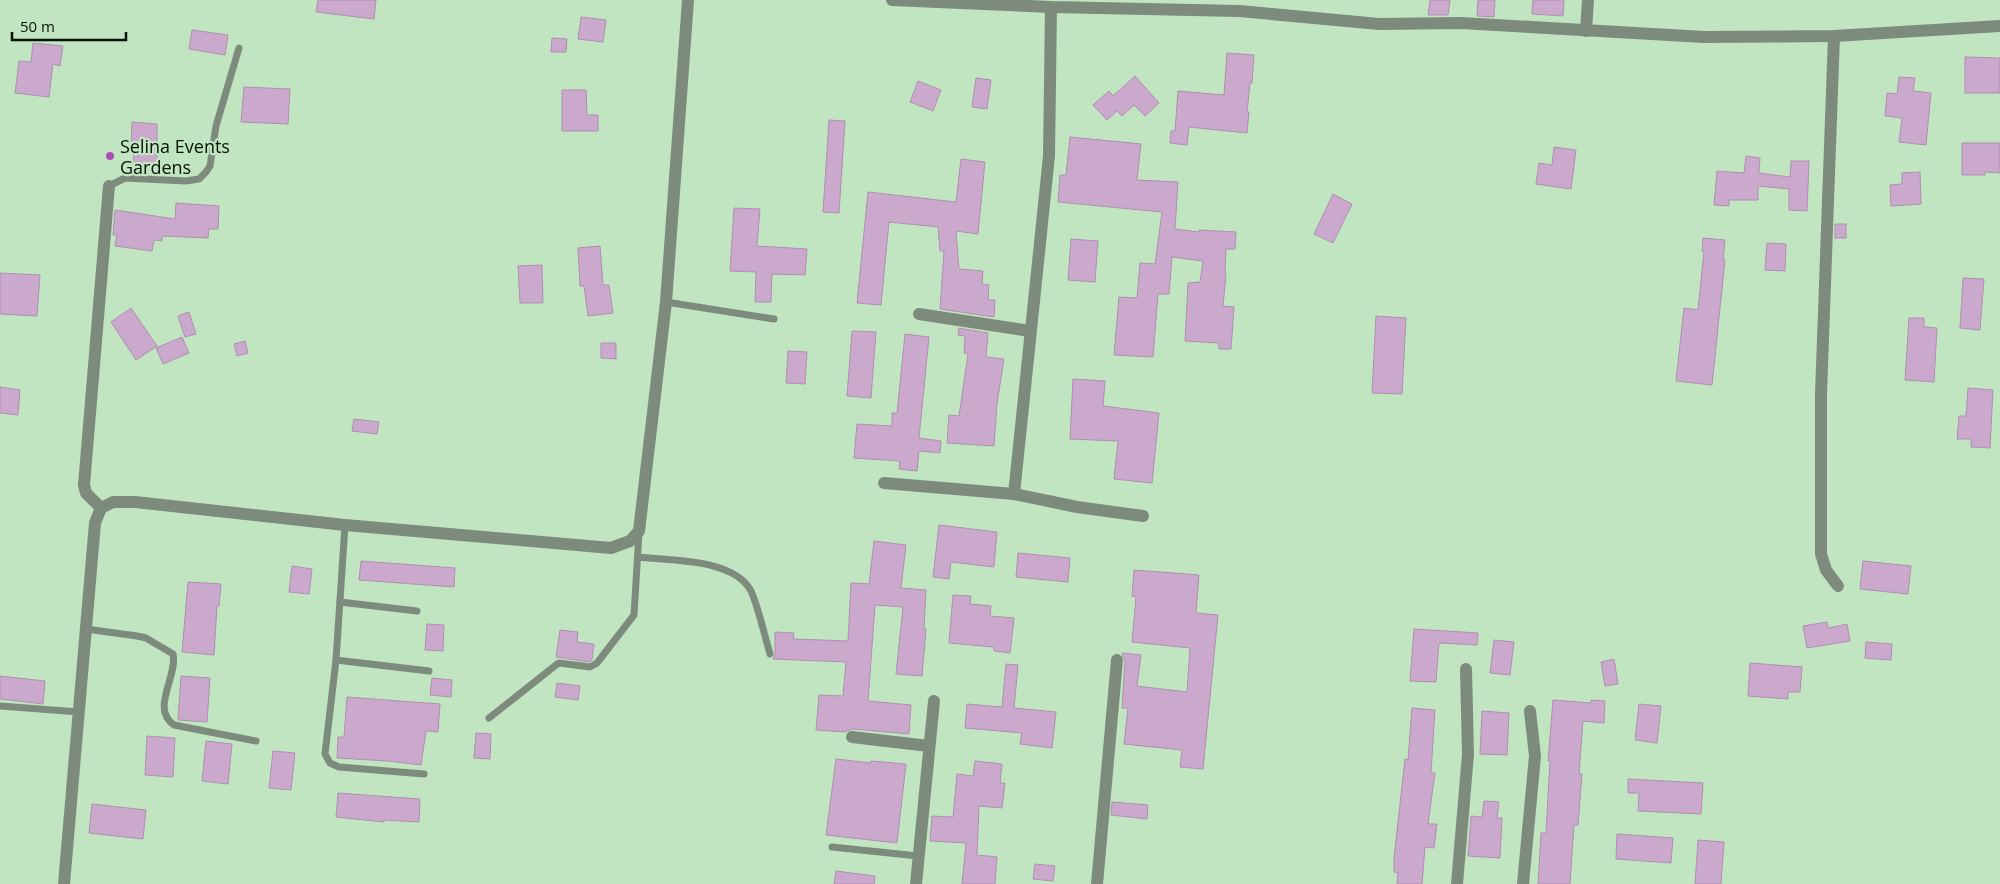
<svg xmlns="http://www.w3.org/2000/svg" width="2000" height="884" viewBox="0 0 2000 884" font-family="'Open Sans',sans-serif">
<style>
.building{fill:#caa9cc;stroke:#af8fb1}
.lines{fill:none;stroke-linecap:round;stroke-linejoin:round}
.service{stroke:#7d8b7c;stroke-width:7}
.minor{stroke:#7d8b7c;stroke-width:12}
.poi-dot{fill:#af4eb6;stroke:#c1e5c1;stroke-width:2}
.labels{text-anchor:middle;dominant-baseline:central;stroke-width:4.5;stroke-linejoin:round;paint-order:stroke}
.poi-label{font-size:18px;fill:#061206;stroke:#c1e5c1;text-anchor:start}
</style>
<rect width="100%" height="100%" fill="#c1e5c1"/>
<!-- building -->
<g class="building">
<polygon points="318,0 376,0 374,19 316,12"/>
<polygon points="1430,0 1450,0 1448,15 1428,15"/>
<polygon points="1478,0 1495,0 1494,17 1477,16"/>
<polygon points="1533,0 1564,0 1563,16 1532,14"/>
<polygon points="581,17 606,20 603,42 578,39"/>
<polygon points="192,30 228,35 225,55 189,49"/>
<polygon points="552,38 567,39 566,52 551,52"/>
<polygon points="33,43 63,46 60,66 53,64 49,97 15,93 19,61 31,62"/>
<polygon points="1227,53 1254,55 1252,83 1250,83 1247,112 1249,112 1247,133 1189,127 1187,145 1170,143 1171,131 1175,131 1178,91 1224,95"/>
<polygon points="1965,57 2000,58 2000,93 1965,93"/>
<polygon points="1135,76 1159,103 1145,116 1134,105 1122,116 1117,111 1107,120 1093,105 1109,91 1113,96"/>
<polygon points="1899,77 1915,78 1913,91 1931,93 1926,145 1899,142 1902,118 1885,116 1887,93 1897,94"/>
<polygon points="976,78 991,80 987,109 972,107"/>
<polygon points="918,81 941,90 933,111 910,102"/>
<polygon points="244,87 290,89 288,124 241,122"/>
<polygon points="562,90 586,90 587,115 598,115 598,131 562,131"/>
<polygon points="829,120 845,121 839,213 823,212"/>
<polygon points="132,122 157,124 157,164 133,163 134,147 131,147"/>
<polygon points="1070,137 1141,144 1137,180 1178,182 1175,229 1199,232 1199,230 1236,232 1235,249 1226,249 1225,274 1226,275 1223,306 1234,307 1231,349 1219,349 1219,343 1185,341 1188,283 1200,282 1203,261 1172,257 1169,294 1158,294 1153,357 1114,355 1119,297 1137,298 1140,263 1155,264 1162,212 1058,202 1060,175 1066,175"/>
<polygon points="1962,143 2000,143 2000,173 1985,172 1985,175 1962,175"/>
<polygon points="1554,147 1576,150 1571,189 1536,184 1539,163 1552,165"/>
<polygon points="1746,156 1760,158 1759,173 1790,177 1791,161 1809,161 1807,211 1789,210 1789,189 1758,186 1758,200 1729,200 1729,206 1714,205 1717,171 1744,173"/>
<polygon points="961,159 985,162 978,234 956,231 959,269 983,271 982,284 989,285 988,300 995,300 994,317 940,309 944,251 940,251 938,227 889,222 881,305 857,303 868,192 956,202"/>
<polygon points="1920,172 1921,204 1891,206 1890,185 1902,184 1902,173"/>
<polygon points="1333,194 1352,204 1333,243 1314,234"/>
<polygon points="176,203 219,206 218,229 209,229 208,238 162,236 162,241 154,240 152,251 115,246 117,235 113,235 115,210 175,219"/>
<polygon points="734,208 760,209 757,246 807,249 805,275 772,274 771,302 755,302 756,272 730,271"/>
<rect x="1835" y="224" width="11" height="14"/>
<polygon points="1703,238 1725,240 1723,260 1725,260 1712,385 1676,381 1684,308 1698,310 1704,251 1702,251"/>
<polygon points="1071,239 1098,241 1095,282 1068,280"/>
<polygon points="1767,243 1786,244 1785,271 1765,270"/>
<polygon points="600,246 603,285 609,285 613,313 588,316 584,286 580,286 578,248"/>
<polygon points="542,265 543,303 520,303 518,266"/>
<polygon points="0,273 40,275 37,316 0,314"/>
<polygon points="1963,278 1984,279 1980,330 1960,328"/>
<polygon points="131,308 157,346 136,360 111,322"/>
<polygon points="189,312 196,334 185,337 178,316"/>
<polygon points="1376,316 1406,318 1402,394 1372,393"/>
<polygon points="1909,318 1924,318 1924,327 1937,328 1934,382 1905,380"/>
<polygon points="959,328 988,333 986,357 1004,359 997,403 994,446 947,443 949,415 959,416 968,354 964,353 965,336 958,335"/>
<polygon points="852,331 876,332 871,398 847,396"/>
<polygon points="905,334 929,337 919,438 941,441 940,453 919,451 917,471 899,469 900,461 854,458 857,424 892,426 892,413 897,413"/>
<polygon points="182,337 189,353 163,364 156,348"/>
<polygon points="245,341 248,353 237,356 234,344"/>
<polygon points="601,343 616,343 616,359 601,358"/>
<polygon points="788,351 807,352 805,384 786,383"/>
<polygon points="1073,379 1105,381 1103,406 1159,413 1152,483 1114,479 1118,441 1070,439"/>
<polygon points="0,387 20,390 18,415 0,413"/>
<polygon points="1968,388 1993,390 1990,448 1971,447 1971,439 1957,439 1959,416 1966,416"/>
<polygon points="354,419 379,422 377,434 352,431"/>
<polygon points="939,525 997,532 994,567 951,562 949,579 933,577"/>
<polygon points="874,541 906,545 901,588 926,590 924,629 926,629 922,676 896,674 903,607 875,605 868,701 911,705 909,734 853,729 845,732 816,730 819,695 843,696 846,662 773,659 775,655 775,632 794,633 793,639 848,641 851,583 869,584"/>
<polygon points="1018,553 1070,558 1068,582 1016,577"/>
<polygon points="361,561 455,568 454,587 359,580"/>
<polygon points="1863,561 1911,566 1908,594 1860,589"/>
<polygon points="292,566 312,569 309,594 289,592"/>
<polygon points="1134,570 1199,575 1196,613 1218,615 1203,769 1180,767 1182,750 1124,744 1128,708 1122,708 1125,661 1122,653 1141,655 1137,686 1187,692 1190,648 1132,642 1136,597 1132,596"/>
<polygon points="188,582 221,584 219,606 217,606 214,655 182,652"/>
<polygon points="953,595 971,596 970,604 991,606 990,616 1014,618 1010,653 994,651 994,647 949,643"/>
<polygon points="1827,622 1828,628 1847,624 1850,641 1807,648 1803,626"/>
<polygon points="427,624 444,625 443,651 425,650"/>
<polygon points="1414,629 1478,633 1477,645 1439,643 1436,682 1410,681"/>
<polygon points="560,630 578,632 577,642 594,644 592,660 589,662 556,657"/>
<polygon points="1494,640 1514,642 1510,675 1490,673"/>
<polygon points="1866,642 1892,644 1891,660 1865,658"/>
<polygon points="1614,659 1618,684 1605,686 1601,662"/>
<polygon points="1750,663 1802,667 1800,692 1788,692 1788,699 1748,696"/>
<polygon points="1006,664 1018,665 1014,708 1056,712 1052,748 1020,744 1022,733 965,728 967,704 1002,707"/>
<polygon points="0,676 45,681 43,704 0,699"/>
<polygon points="181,676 210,678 207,722 178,720"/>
<polygon points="432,678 452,680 451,697 430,695"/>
<polygon points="557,683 580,686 578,700 555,697"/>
<polygon points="347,697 440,704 438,732 426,731 421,765 388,761 337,758 338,737 344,737"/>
<polygon points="1553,700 1591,703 1591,700 1605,701 1604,723 1583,721 1579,774 1582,774 1578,825 1574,825 1570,884 1538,884 1541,833 1546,833 1550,761 1548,761"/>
<polygon points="1639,704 1661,706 1657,743 1635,740"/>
<polygon points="1412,708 1435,710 1431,773 1435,773 1428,824 1437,824 1434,848 1425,847 1422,884 1397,884 1398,873 1394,872 1394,858 1405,759 1408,760"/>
<polygon points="1482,711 1509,713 1507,755 1480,754"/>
<polygon points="476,733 491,734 490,759 474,758"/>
<polygon points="147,736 175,738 173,777 145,775"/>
<polygon points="206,741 232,744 228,784 202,781"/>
<polygon points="273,751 295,753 291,790 269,788"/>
<polygon points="836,759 871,763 871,761 906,764 897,843 826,835"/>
<polygon points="975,761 1002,764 1000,783 1005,783 1002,808 979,806 977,855 997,857 995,884 962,884 966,843 930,841 932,816 953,817 957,774 973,776"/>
<polygon points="1628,779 1703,783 1701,814 1638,811 1639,793 1628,793"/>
<polygon points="338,793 420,799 419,822 384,820 384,822 336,817"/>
<polygon points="1484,801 1499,802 1497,818 1502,818 1500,858 1468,856 1471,816 1482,817"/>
<polygon points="1112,802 1148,805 1147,819 1111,815"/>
<polygon points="92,804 146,810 143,839 89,833"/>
<polygon points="1617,834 1673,838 1671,863 1616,859"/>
<polygon points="1698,840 1724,842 1721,884 1695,884"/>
<polygon points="1035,864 1055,866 1053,881 1033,879"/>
<polygon points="836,871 875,876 874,884 834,884"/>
</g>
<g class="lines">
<!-- service -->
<g class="service">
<polyline points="109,186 125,178 186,181 199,179 206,172 210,166 216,126 239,48"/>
<polyline points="666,302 774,319"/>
<polyline points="345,525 336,660 429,671"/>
<path d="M638,557C670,561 734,558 751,591C758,606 765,637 770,654"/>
<polyline points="340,602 417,611"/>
<path d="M86,629L137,636L146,638L173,654C178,676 150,709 174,725L256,741"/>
<polyline points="336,660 325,754 330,763 339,767 424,774"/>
<polyline points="0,706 79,712"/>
<polyline points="489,718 556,665 559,663 590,667 597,663 634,615 639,532"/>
<polyline points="832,847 918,856"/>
</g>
<!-- minor -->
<g class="minor">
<polyline points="892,0 1051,7 1239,11 1379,24 1461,23 1704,37 1834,36 2000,26"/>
<polyline points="1586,31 1588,0"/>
<polyline points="1834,36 1821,394 1821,554 1826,570 1838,586"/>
<polyline points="919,314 1030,331"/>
<polyline points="884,483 1014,494 1077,507 1143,516"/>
<polyline points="1014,494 1049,156 1051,7"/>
<polyline points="101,508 86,493 84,485 109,186"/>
<polyline points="852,737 929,746"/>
<polyline points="64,884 95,523 101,508 113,502 135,502 345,525 611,548 630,541 639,531 666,302 688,0"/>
<polyline points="916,884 934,701"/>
<polyline points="1097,884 1117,660"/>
<polyline points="1457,884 1468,754 1466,669"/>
<polyline points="1523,884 1535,756 1530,711"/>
</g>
</g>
<!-- markers -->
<circle class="poi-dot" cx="110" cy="156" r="5"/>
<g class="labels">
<!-- poi labels -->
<g class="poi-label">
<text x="120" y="146">Selina Events<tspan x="120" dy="21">Gardens</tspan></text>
</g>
</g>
<!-- scale -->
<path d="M12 32v8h114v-8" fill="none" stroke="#061206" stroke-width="2.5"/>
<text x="20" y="32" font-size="15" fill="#061206" stroke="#c1e5c1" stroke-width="4" paint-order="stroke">50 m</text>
</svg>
